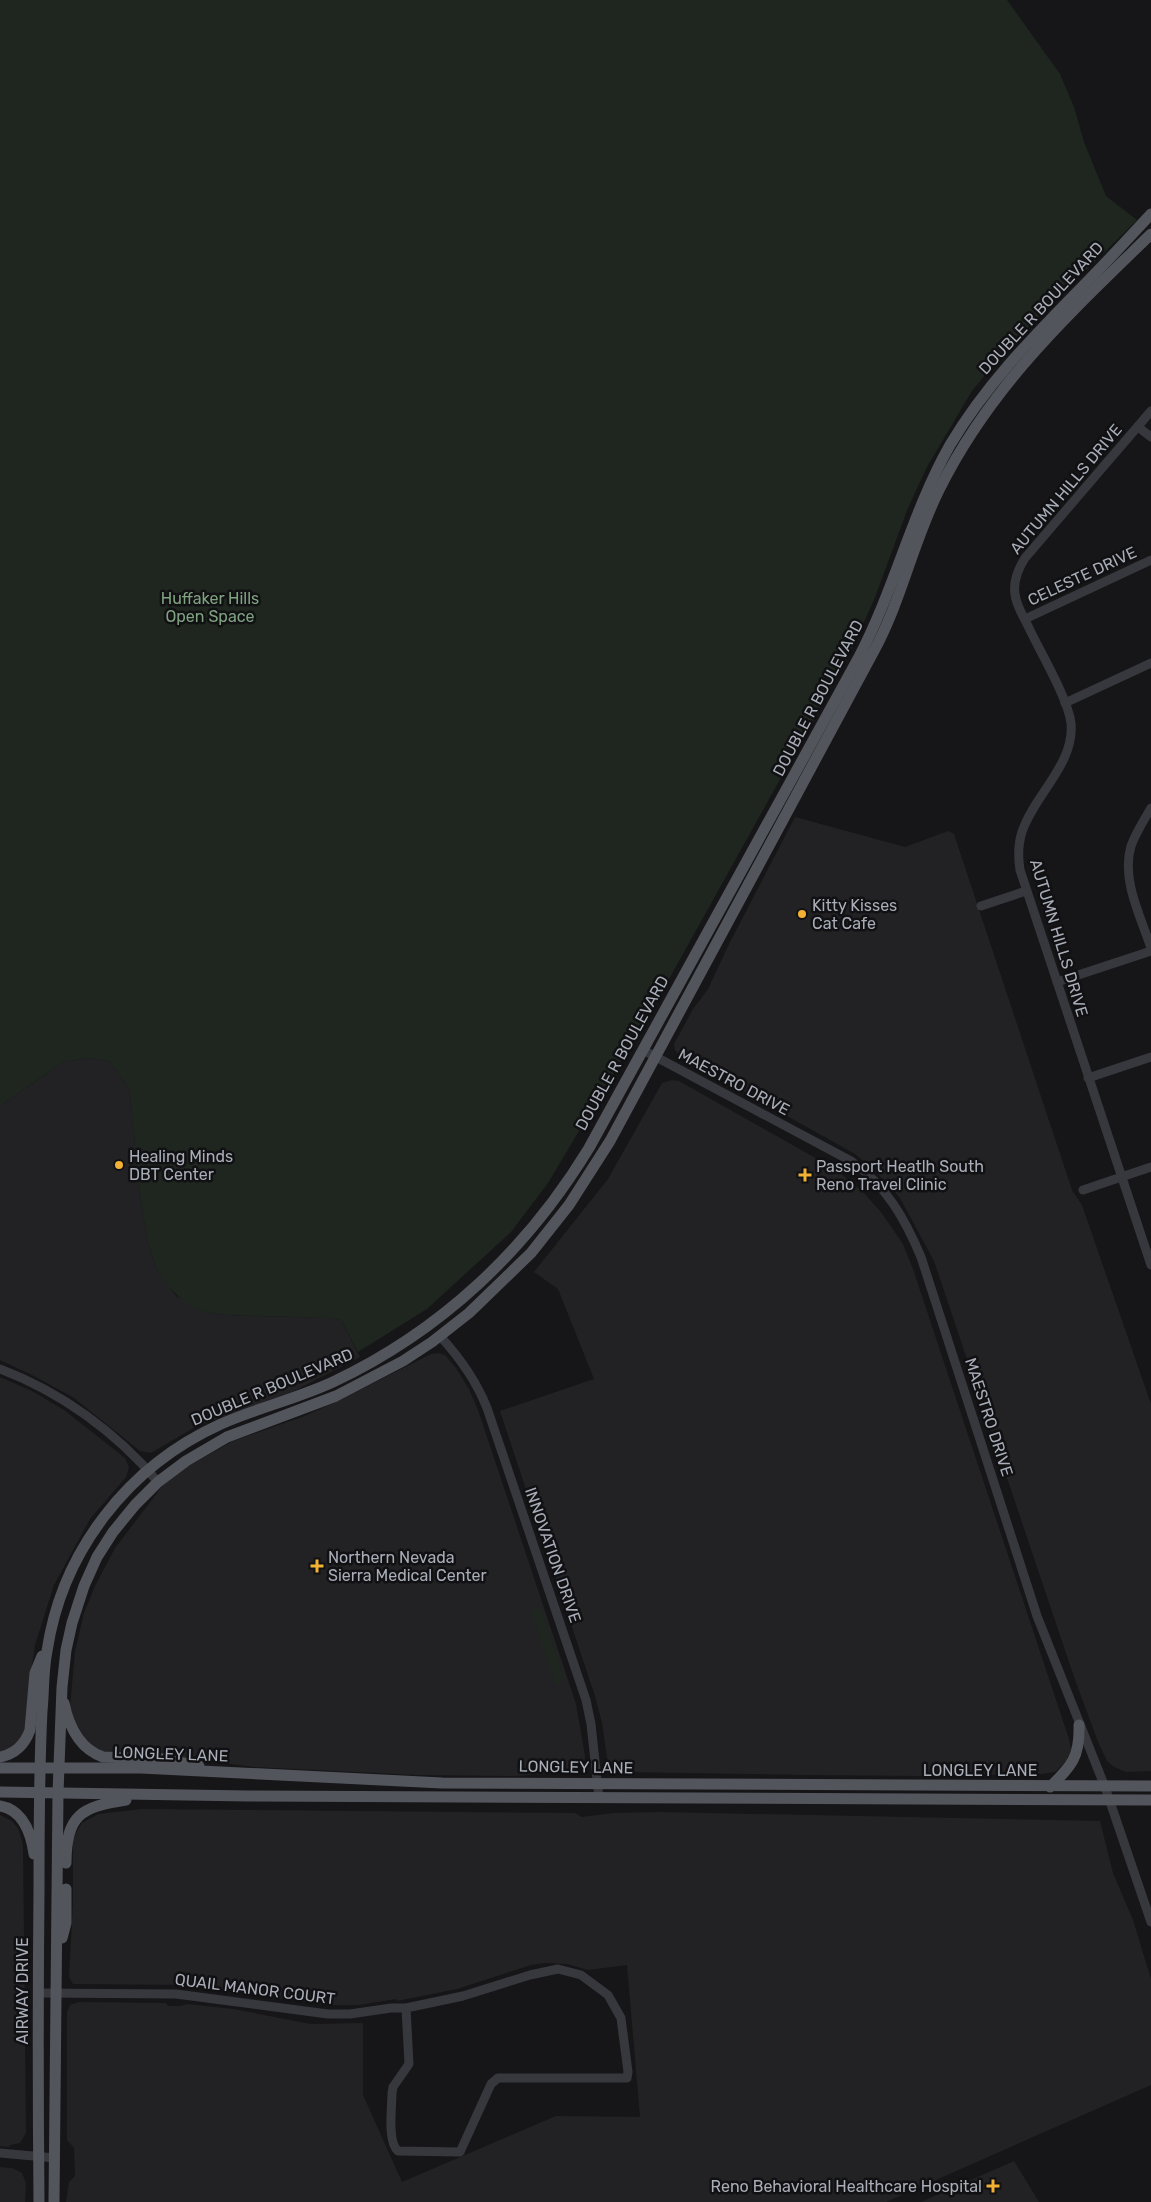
<svg xmlns="http://www.w3.org/2000/svg" width="1151" height="2202" viewBox="0 0 1151 2202" font-family="Rubik,sans-serif">
<style>
.built{fill:#222225}
.green{fill:#1e261f}
.lines{fill:none;stroke-linecap:round;stroke-linejoin:round}
.minor{stroke:#37383d;stroke-width:9}
.major{stroke:#53555c;stroke-width:11}
.poi-dot{fill:#f2b134;stroke:#111113;stroke-width:2}
.labels{text-anchor:middle;dominant-baseline:central;stroke-width:5;stroke-linejoin:round;paint-order:stroke}
.street-label{font-size:16px;fill:#a8adb8;stroke:#111113}
.park-label{font-size:16px;fill:#7fa381;stroke:#111113}
.poi-label{font-size:16px;fill:#a8adb8;stroke:#111113;text-anchor:start}
</style>
<rect width="100%" height="100%" fill="#161618"/>
<!-- built -->
<g class="built">
<polygon points="795,817 905,847 948,831 954,834 1072,1190 1082,1205 1151,1404 1151,1771 1126,1772 1114,1767 1107,1761 1098,1742 1074,1677 934,1261 900,1198 875,1171 855,1154 680,1056 675,1050 674,1044 693,1009 708,989 729,944"/>
<polygon points="87,1058 109,1061 129,1088 141,1203 147,1239 157,1270 176,1296 205,1312 226,1315 326,1318 341,1320 360,1357 294,1391 197,1426 151,1453 140,1451 74,1398 36,1377 0,1360 0,1106 63,1062"/>
<polygon points="672,1080 679,1081 835,1169 863,1192 881,1212 903,1244 913,1269 1069,1739 1071,1750 1067,1760 1055,1772 1042,1774 921,1776 806,1775 618,1772 611,1769 608,1764 602,1723 595,1696 500,1411 594,1379 558,1289 534,1272 608,1179 662,1083"/>
<polygon points="438,1353 445,1355 456,1368 469,1389 478,1410 576,1704 585,1756 584,1763 579,1769 573,1772 515,1776 416,1775 254,1767 168,1756 101,1753 80,1735 70,1707 75,1651 84,1613 95,1586 115,1548 164,1484 185,1468 233,1441 302,1417 334,1403 431,1354"/>
<polygon points="0,1377 32,1391 64,1410 125,1458 129,1467 126,1477 90,1519 54,1585 35,1645 30,1681 28,1719 20,1742 0,1755"/>
<polygon points="142,1809 575,1813 582,1817 613,1813 660,1812 1100,1821 1113,1873 1133,1920 1151,1979 1151,2085 886,2202 66,2202 69,2182 75,2176 74,2148 67,2140 67,2012 70,2005 79,2002 166,2003 168,2006 181,2006 187,2004 234,2009 310,2024 363,2023 363,2095 402,2182 556,2116 640,2117 627,1965 588,1970 567,1964 545,1963 531,1965 457,1989 397,2001 396,1999 359,2005 324,2005 190,1985 73,1984 69,1977 73,1904 73,1841 77,1831 82,1823 98,1814"/>
<polygon points="0,1815 12,1821 19,1830 23,1845 26,2133 20,2143 10,2145 9,2147 0,2146"/>
<polygon points="1014,2161 1039,2202 921,2202"/>
<polygon points="0,2167 12,2168 22,2173 26,2183 25,2202 0,2202"/>
</g>
<!-- green -->
<g class="green">
<polygon points="0,0 1007,0 1060,74 1074,107 1084,142 1106,196 1137,220 1006,349 972,391 927,467 908,508 874,600 847,659 639,1033 623,1057 548,1183 511,1232 427,1309 358,1352 341,1320 326,1318 226,1315 205,1312 187,1305 168,1286 157,1270 147,1239 141,1203 129,1088 109,1061 87,1058 63,1062 0,1106"/>
<polygon points="541,1607 563,1676 560,1685 556,1686 531,1611"/>
</g>
<g class="lines">
<!-- minor -->
<g class="minor">
<path d="M1151,411L1025,558C1018,569 1013,581 1015,594C1016,605 1023,616 1028,626C1039,650 1068,698 1071,723C1075,764 1034,795 1022,832C1018,844 1018,857 1020,870L1151,1265"/>
<polyline points="1138,427 1151,437"/>
<polyline points="1025,619 1151,560"/>
<polyline points="1065,703 1151,663"/>
<path d="M1151,808C1144,820 1136,832 1131,846C1121,880 1141,917 1151,948"/>
<polyline points="981,906 1026,891"/>
<polyline points="1057,982 1151,951"/>
<path d="M643,1050L851,1161C886,1185 905,1219 921,1257L1037,1616L1105,1787L1151,1922"/>
<polyline points="1088,1078 1151,1057"/>
<polyline points="1083,1190 1151,1167"/>
<path d="M440,1336C460,1358 476,1380 487,1408L586,1700L591,1724L599,1798"/>
<path d="M0,1369C61,1392 116,1432 158,1482"/>
<path d="M38,1993L176,1994L328,2014H350L391,2008H406L463,1996L530,1975L558,1969L581,1975L608,1995L621,2018L628,2072L627,2078H498L491,2084L460,2152L398,2151C387,2142 392,2107 392,2093L393,2087L409,2064L406,2008"/>
<polyline points="0,2153 55,2158"/>
</g>
<!-- major -->
<g class="major">
<path d="M64,1703C69,1727 80,1749 103,1757L162,1759L199,1766"/>
<path d="M0,1757C15,1754 25,1744 30,1730L35,1673L42,1656"/>
<polyline points="0,1768 141,1768 442,1783 1151,1786"/>
<path d="M1050,1787C1072,1766 1080,1756 1079,1725"/>
<polyline points="0,1792 248,1796 1151,1800"/>
<path d="M0,1806C23,1810 31,1833 34,1854"/>
<path d="M66,1863C66,1815 81,1807 126,1800"/>
<polyline points="62,1938 66,1923 66,1889"/>
<path d="M39,2202C38,2098 38,1994 39,1890C39,1830 39,1771 42,1711C44,1691 43,1671 47,1651C62,1551 128,1466 221,1424C257,1408 296,1399 333,1382C441,1331 527,1250 589,1148L859,657C895,588 912,512 950,445C985,386 1031,339 1078,291C1103,266 1127,240 1151,214"/>
<path d="M54,2202L58,1793L62,1687L66,1650L72,1623L84,1586L97,1557L113,1532L135,1505L158,1482L186,1461L227,1437L336,1396L403,1361L432,1342L469,1313L531,1253L569,1205L610,1141L875,649C902,598 913,542 939,490C991,385 1068,315 1151,234"/>
</g>
</g>
<!-- markers -->
<g class="poi-dot">
<circle cx="802" cy="914" r="5"/>
<circle cx="119" cy="1165" r="5"/>
<path d="M802.5 1167.5h5v5h5v5h-5v5h-5v-5h-5v-5h5z"/>
<path d="M314.5 1558.5h5v5h5v5h-5v5h-5v-5h-5v-5h5z"/>
<path d="M990.5 2178.5h5v5h5v5h-5v5h-5v-5h-5v-5h5z"/>
</g>
<g class="labels">
<!-- street labels -->
<g class="street-label">
<text transform="translate(1041 308) rotate(-47)">DOUBLE R BOULEVARD</text>
<text transform="translate(1066 489) rotate(-50)">AUTUMN HILLS DRIVE</text>
<text transform="translate(1082 576) rotate(-25)">CELESTE DRIVE</text>
<text transform="translate(818 698) rotate(-62)">DOUBLE R BOULEVARD</text>
<text transform="translate(1059 938) rotate(73)">AUTUMN HILLS DRIVE</text>
<text transform="translate(622 1053) rotate(-61)">DOUBLE R BOULEVARD</text>
<text transform="translate(734 1082) rotate(28)">MAESTRO DRIVE</text>
<text transform="translate(272 1387) rotate(-23)">DOUBLE R BOULEVARD</text>
<text transform="translate(989 1417) rotate(72)">MAESTRO DRIVE</text>
<text transform="translate(553 1555) rotate(71)">INNOVATION DRIVE</text>
<text transform="translate(171 1754) rotate(2)">LONGLEY LANE</text>
<text transform="translate(576 1767) rotate(1)">LONGLEY LANE</text>
<text x="980" y="1770">LONGLEY LANE</text>
<text transform="translate(255 1989) rotate(7)">QUAIL MANOR COURT</text>
<text transform="translate(22 1991) rotate(-90)">AIRWAY DRIVE</text>
</g>
<!-- park labels -->
<g class="park-label">
<text x="210" y="598">Huffaker Hills<tspan x="210" dy="18">Open Space</tspan></text>
</g>
<!-- poi labels -->
<g class="poi-label">
<text x="812" y="905">Kitty Kisses<tspan x="812" dy="18">Cat Cafe</tspan></text>
<text x="129" y="1156">Healing Minds<tspan x="129" dy="18">DBT Center</tspan></text>
<text x="816" y="1166">Passport Heatlh South<tspan x="816" dy="18">Reno Travel Clinic</tspan></text>
<text x="328" y="1557">Northern Nevada<tspan x="328" dy="18">Sierra Medical Center</tspan></text>
<text x="982" y="2186" text-anchor="end">Reno Behavioral Healthcare Hospital</text>
</g>
</g>
</svg>
